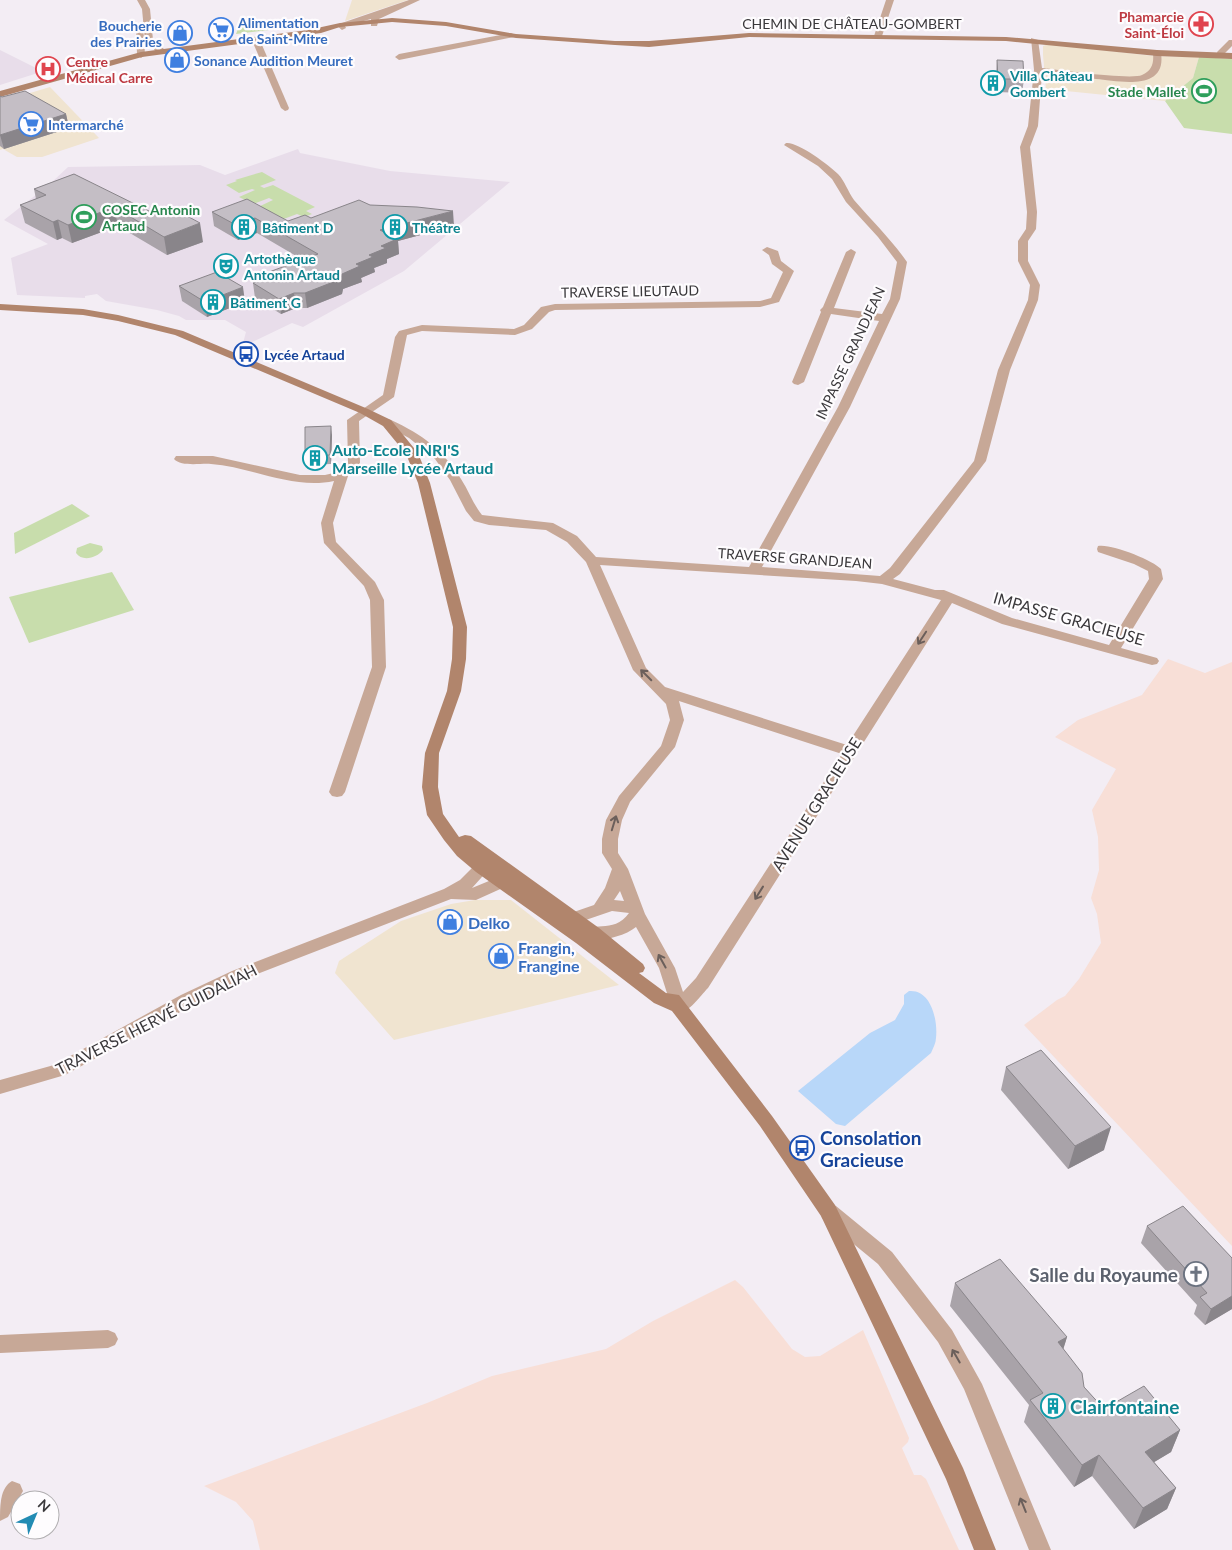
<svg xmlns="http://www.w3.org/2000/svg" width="1232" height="1550" viewBox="0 0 1232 1550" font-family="Lato,sans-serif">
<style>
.commercial{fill:#f0e4d0}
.industrial{fill:#f8dfd7}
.built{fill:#e8ddea}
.green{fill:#c8ddac}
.water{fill:#b8d7f9}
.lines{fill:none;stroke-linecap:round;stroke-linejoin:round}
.street{fill:#c7a897;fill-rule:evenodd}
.secondary{fill:#b1856c;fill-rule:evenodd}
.wall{fill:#a9a3a9}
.shaded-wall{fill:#89858a}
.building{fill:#c4bec5;stroke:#89858a}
.oneway{stroke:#6b5f5b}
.labels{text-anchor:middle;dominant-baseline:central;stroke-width:4.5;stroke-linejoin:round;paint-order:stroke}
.far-health-label{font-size:14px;font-weight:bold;fill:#be3a42;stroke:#fefcfe;text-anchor:end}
.far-shop-label{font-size:14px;font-weight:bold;fill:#366cbe;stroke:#fefcfe;text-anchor:start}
.far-street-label{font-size:14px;fill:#3a383b;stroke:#fefcfe}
.far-culture-label{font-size:14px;font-weight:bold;fill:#0d838f;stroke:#fefcfe;text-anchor:start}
.far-leisure-label{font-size:14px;font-weight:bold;fill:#27864d;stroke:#fefcfe;text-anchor:end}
.far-transit-label{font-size:14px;font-weight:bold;fill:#164399;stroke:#fefcfe;text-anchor:start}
.culture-label{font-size:16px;font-weight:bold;fill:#0d838f;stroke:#fefcfe;text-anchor:start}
.street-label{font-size:16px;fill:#3a383b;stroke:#fefcfe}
.shop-label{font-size:16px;font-weight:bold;fill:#366cbe;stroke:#fefcfe;text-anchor:start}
.near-transit-label{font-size:19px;font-weight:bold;fill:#164399;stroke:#fefcfe;text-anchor:start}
.near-worship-label{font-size:19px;font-weight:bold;fill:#5b616d;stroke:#fefcfe;text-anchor:end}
.near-culture-label{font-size:19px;font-weight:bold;fill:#0d838f;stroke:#fefcfe;text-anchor:start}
</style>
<rect width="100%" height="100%" fill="#f3edf4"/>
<!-- commercial -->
<g class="commercial">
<polygon points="352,0 408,0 345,21"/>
<polygon points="1048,44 1154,56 1199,57 1193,78 1165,101 1046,89 1043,55 1043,46"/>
<polygon points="50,87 99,138 42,157 17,157 3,149 0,150 0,102"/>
<polygon points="475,900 511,900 619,985 394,1040 335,973 339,961 401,921 451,904"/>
</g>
<!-- industrial -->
<g class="industrial">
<polygon points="1168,659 1205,673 1232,662 1232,1246 1024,1025 1057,1000 1065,996 1079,979 1101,943 1097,914 1091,898 1099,870 1098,837 1092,810 1116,769 1055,737 1078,720 1142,695"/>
<polygon points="735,1280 743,1287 792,1349 805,1357 820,1356 863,1330 909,1438 908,1442 902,1448 914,1475 921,1475 926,1479 959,1550 260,1550 253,1521 236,1502 204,1486 427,1403 492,1376 606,1349 653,1321"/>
</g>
<!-- built -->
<g class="built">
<polygon points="0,50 34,67 44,71 0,85"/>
<polygon points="298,149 300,153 390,171 510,182 404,271 303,327 292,323 242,347 246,332 225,320 186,320 179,316 157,310 106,301 97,294 85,296 85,298 17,295 11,258 48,244 4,220 51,183 68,167 200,165 225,175"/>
</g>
<!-- green -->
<g class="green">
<polygon points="240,24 303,25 303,26 236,34"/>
<polygon points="1199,57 1232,59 1232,134 1184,128 1165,101 1193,78"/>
<polygon points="262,172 276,180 260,186 264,188 273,185 315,207 306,211 312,214 304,217 297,214 281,220 258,207 273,200 269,198 253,204 239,197 255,190 252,189 239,193 226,185 237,181 235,180"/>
<polygon points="72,504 90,516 15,554 14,533"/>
<path d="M90,543L102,546L103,550C97,558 82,562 76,553L77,548Z"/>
<polygon points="112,572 134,610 29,643 9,597"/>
</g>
<!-- water -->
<path class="water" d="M909,991C931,989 938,1020 936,1038C936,1043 933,1048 931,1053L845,1126L836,1124L798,1091L870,1033L895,1020L904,1004V995Z"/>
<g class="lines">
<!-- street -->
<g class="street">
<polygon points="137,0 145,0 150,9 153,40 164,49 164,53 158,53 145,41 142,9"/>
<polygon points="409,0 420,0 379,19 377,26 371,26 371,19 345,26 346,28 342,30 336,25"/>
<polygon points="886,0 894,0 882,36 875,38 874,36"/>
<polygon points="136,23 143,25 145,55 141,58 137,55"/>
<polygon points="511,33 515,35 514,37 399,60 395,57 399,54"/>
<polygon points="252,36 259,38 289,108 288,110 285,111 281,108 251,38"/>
<path d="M1031,38L1038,40L1042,68C1059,70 1131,80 1142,75C1152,71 1154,63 1153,53L1157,50L1161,53C1167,92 1118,81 1096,79C1078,77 1060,75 1042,73L1038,126L1030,147L1037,212L1036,229L1028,241V261L1040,285L1038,300L1010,370L986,461L900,574L893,579L935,590H944L1012,618L1109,645L1149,579L1148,571L1134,564L1098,552L1097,549L1098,546C1110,543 1153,560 1161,569L1163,579L1121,648L1157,658L1159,661L1157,664L1152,665L1002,624L952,603L708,988C699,997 688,1016 673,1012L659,968L636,927C624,937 596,943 582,939L580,935C590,918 613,936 629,913L612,911L574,924L568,922L566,918L568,914L594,905L605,888L612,869L602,853V839L606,820L619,796L661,746L670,720L666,704L633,670L586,562L567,542L546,530L489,525L474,521L466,511L450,480L435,459L409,438L381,423L387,419L391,420C423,435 442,449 461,479C469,491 473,504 482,515L553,523L577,536L596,557L749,567L838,407L879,321L831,314L804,382L798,385L794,384L792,382L821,312L820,310L823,307L846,252L851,249L856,252L834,308L882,314L890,299L897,262L878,237L846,202L832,179L818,166L784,145L786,143C797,141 829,165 838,174C845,181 848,192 854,200C872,221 891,239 907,262L900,299L850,407L762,567L880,576L890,568L974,461L998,370L1028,300L1030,285L1018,261V241L1026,229L1027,212L1020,147L1028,126L1034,70ZM600,565L856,581L882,584L941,600L847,745L665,687L646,668ZM679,701L842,754L696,978L683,992L675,968L645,914L628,869L618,853V839L622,820L630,802L675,747L684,720ZM620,891L624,901L614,900Z"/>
<polygon points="1229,40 1232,40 1232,46 1225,53 1225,58 1219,58 1217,52"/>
<path d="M767,247L778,251L781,261L794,271L779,302L760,307L555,310L549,312L532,329L515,335L422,331L407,335L394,397L359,421L360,463L348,476L333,523L336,542L375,582L384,600L386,667L345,792L342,796L337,797L332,796L329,792L372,667L370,600L364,586L324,543L321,523L334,481C293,490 252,467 211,464C201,463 181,467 174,459L176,456H213L300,475H325L338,472L348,462L347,420L383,395L395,337L399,331L422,325L514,329L524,325L541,307L555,304L760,301L771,298L783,272L772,264L769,255L762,250Z"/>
<polygon points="482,862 488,864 490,868 472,888 501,876 507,878 509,882 507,886 476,900 451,899 244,979 193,1005 65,1075 0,1094 0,1080 54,1065 181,995 232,971 444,889 460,880 476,864"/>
<polygon points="829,1204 836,1206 892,1252 952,1330 982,1384 1051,1550 1029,1550 964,1389 938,1342 878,1264 822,1218 820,1212 822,1206"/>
<polygon points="108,1330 115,1333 118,1339 115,1345 108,1348 0,1353 0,1335"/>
<path d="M12,1481L20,1484L23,1491L8,1517L0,1521C0,1505 0,1488 12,1481Z"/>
</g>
<!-- secondary -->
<g class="secondary">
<polygon points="392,18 446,22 516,34 615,41 649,41 749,33 1006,37 1157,50 1232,53 1232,59 1157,56 1006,41 749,37 649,47 615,45 516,38 446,26 392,22 340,27 321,33 142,57 0,97 0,91 141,52 308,30 340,23"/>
<polygon points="0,304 83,309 118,315 183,331 368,409 391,420 418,453 430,483 467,627 466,659 461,691 439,753 438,787 443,814 459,837 465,835 471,836 599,928 643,964 645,968 643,972 639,973 666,993 679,995 772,1116 835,1205 963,1468 996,1550 974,1550 946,1479 821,1216 760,1126 672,1011 654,1003 576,943 476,872 457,856 444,840 427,815 422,787 425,753 447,691 452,659 453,627 418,483 406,454 383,426 360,413 175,335 118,321 83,315 0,310"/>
</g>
</g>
<!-- wall -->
<g class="wall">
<polygon points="997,60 1024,79 1022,93 996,92 996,74"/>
<polygon points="0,96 66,114 69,128 4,149 0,146"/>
<polygon points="74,174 203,242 167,255 118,226 72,243 62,238 57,240 25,223 20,205 36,199 34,189"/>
<polygon points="370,205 454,226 398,241 399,254 387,259 387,263 374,268 375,272 361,278 362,282 343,289 342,294 307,308 296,308 281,314 255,298 253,283 267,277 303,260 257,233 238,240 214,226 212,212 288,221 311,218"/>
<polygon points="179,286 245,302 207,317 182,301"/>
<polygon points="332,435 331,464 306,465 305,456"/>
<polygon points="1006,1067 1104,1150 1068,1169 1001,1090"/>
<polygon points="1147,1226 1232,1258 1232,1309 1205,1325 1194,1314 1197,1305 1141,1243"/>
<polygon points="955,1283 1067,1337 1063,1349 1084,1387 1104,1409 1180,1430 1171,1452 1154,1462 1176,1488 1167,1509 1134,1529 1092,1476 1074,1487 1024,1422 1029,1405 950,1306"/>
</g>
<!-- shaded-wall -->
<g class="shaded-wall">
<polygon points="66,114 69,128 4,149 0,135"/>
<polygon points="114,207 118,226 72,243 68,225"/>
<polygon points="453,211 454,226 398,241 399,254 387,259 387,263 374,268 375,272 361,278 362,282 343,289 342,294 307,308 305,293 342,274 369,255 380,230"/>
<polygon points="255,218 257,233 238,240 236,225"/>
<polygon points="58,220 62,238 57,240 53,222"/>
<polygon points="200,223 203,242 167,255 164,237"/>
<polygon points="243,287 245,302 207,317 205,302"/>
<polygon points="294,293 296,308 281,314 279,299"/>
<polygon points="331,426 332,435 331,464 330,455"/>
<polygon points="1111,1127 1104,1150 1068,1169 1075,1146"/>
<polygon points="1232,1296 1232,1309 1205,1325 1211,1309"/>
<polygon points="1067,1337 1060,1360 1058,1342"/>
<polygon points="1180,1430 1171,1452 1136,1473 1145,1452"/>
<polygon points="1099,1455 1092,1476 1074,1487 1082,1465"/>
<polygon points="1176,1488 1167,1509 1134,1529 1143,1508"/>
</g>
<!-- building -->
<g class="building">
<polygon points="997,60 1023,61 1024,79 998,79"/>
<polygon points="25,91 66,114 0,135 0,96 2,97"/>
<polygon points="74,174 159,216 176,210 200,223 164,237 114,207 68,225 58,220 53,222 20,205 46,195 34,189"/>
<polygon points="247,199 288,221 305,215 311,218 359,200 370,205 417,207 453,211 380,230 397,239 381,246 386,248 369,255 373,257 356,264 360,266 342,274 341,279 305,293 294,293 279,299 253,283 267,277 269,272 318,254 255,218 236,225 212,212"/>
<polygon points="217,272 243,287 205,302 179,286"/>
<polygon points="331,426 330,455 305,456 305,427"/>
<polygon points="1041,1050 1111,1127 1075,1146 1006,1067"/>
<polygon points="1183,1206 1232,1258 1232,1296 1211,1309 1200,1297 1207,1293 1147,1226"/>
<polygon points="1000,1259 1067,1337 1058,1342 1082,1373 1084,1387 1104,1409 1144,1386 1180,1430 1145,1452 1176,1488 1143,1508 1099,1455 1082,1465 1030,1400 1043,1393 955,1283"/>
</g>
<!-- one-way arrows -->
<defs><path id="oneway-shaft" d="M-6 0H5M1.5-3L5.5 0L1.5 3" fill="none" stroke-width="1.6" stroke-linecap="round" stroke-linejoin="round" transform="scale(1.25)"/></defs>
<g class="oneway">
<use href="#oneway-shaft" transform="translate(922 638) rotate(123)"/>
<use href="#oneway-shaft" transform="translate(646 675) rotate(-135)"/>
<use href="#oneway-shaft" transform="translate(614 823) rotate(-73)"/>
<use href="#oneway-shaft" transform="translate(759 893) rotate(122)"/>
<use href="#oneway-shaft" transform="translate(662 961) rotate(-119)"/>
<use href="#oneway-shaft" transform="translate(956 1356) rotate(-120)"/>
<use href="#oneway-shaft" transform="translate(1023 1505) rotate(-112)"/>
</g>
<!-- icons -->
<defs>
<symbol id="pharmacy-ring" viewBox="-11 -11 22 22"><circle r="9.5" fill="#fefcfe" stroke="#e0444e" stroke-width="1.5"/><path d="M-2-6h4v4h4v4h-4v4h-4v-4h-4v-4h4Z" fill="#e0444e"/></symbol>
<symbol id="supermarket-ring" viewBox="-11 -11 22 22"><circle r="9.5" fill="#fefcfe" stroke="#3f7fe0" stroke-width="1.5"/><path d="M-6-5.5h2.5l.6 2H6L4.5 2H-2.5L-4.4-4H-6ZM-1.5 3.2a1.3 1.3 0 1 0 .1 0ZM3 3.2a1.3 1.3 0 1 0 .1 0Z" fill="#3f7fe0"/></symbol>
<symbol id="shop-ring" viewBox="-11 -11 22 22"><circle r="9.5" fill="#fefcfe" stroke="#3f7fe0" stroke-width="1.5"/><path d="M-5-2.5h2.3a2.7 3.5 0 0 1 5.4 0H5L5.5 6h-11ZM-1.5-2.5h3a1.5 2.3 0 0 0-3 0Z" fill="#3f7fe0"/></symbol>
<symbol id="hospital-ring" viewBox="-11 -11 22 22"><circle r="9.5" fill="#fefcfe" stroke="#e0444e" stroke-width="1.5"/><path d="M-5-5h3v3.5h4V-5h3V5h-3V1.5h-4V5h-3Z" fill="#e0444e"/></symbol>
<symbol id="building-ring" viewBox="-11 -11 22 22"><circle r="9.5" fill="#fefcfe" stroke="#0f9aa8" stroke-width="1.5"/><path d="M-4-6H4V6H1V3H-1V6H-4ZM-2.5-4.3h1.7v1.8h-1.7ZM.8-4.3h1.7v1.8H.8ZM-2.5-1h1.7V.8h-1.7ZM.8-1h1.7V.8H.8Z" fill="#0f9aa8"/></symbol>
<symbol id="stadium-ring" viewBox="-11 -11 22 22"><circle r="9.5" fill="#fefcfe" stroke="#2e9e5b" stroke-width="1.5"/><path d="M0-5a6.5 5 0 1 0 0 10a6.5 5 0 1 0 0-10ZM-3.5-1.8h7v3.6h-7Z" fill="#2e9e5b"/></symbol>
<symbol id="theatre-ring" viewBox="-11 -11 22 22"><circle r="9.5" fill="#fefcfe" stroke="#0f9aa8" stroke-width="1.5"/><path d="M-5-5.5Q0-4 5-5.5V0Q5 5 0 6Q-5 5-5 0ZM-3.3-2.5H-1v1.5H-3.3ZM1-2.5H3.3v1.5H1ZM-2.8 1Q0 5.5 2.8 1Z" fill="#0f9aa8"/></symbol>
<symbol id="bus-ring" viewBox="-11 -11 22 22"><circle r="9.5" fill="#fefcfe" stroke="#1a4fb4" stroke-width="1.5"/><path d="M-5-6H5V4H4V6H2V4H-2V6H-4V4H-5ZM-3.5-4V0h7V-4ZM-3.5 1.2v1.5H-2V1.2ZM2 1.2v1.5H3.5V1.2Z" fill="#1a4fb4"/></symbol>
<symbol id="church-ring" viewBox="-11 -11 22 22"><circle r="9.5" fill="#fefcfe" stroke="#6b7280" stroke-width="1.5"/><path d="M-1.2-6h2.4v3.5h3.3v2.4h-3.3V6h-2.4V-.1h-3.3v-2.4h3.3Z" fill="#6b7280"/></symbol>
</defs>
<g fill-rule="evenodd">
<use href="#pharmacy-ring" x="1187" y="10" width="28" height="28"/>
<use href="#supermarket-ring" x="207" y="16" width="28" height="28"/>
<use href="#shop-ring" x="166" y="19" width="28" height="28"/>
<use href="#shop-ring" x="163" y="46" width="28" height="28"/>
<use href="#hospital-ring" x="34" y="55" width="28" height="28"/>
<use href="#building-ring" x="979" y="69" width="28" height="28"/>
<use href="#stadium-ring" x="1190" y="77" width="28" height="28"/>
<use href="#supermarket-ring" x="17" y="110" width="28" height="28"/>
<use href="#stadium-ring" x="70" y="203" width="28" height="28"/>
<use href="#building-ring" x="230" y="213" width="28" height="28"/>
<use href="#building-ring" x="381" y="213" width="28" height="28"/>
<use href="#theatre-ring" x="212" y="252" width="28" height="28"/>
<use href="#building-ring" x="199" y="288" width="28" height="28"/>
<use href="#bus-ring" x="232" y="340" width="28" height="28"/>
<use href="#building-ring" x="301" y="444" width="28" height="28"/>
<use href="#shop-ring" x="436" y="908" width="28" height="28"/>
<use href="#shop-ring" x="487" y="942" width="28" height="28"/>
<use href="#bus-ring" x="788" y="1134" width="28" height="28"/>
<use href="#church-ring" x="1182" y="1260" width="28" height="28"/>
<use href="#building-ring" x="1039" y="1392" width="28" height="28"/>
</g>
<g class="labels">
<!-- far-health labels -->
<g class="far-health-label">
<text x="1184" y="16">Phamarcie<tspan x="1184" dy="16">Saint-Éloi</tspan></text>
<text x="66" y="61" text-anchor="start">Centre<tspan x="66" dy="16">Médical Carre</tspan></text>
</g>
<!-- far-shop labels -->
<g class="far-shop-label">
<text x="238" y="22">Alimentation<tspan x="238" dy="16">de Saint-Mitre</tspan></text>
<text x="162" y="25" text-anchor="end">Boucherie<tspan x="162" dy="16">des Prairies</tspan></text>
<text x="194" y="60">Sonance Audition Meuret</text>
<text x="48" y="124">Intermarché</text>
</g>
<!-- far-street labels -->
<g class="far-street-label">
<text x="852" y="23">CHEMIN DE CHÂTEAU-GOMBERT</text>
<text transform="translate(630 291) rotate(-1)">TRAVERSE LIEUTAUD</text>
<text transform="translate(850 353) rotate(-65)">IMPASSE GRANDJEAN</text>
<text transform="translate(795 558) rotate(4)">TRAVERSE GRANDJEAN</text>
</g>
<!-- far-culture labels -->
<g class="far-culture-label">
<text x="1010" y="75">Villa Château<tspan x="1010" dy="16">Gombert</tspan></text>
<text x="262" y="227">Bâtiment D</text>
<text x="412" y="227">Théâtre</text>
<text x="244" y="258">Artothèque<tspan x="244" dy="16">Antonin Artaud</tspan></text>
<text x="230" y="302">Bâtiment G</text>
</g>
<!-- far-leisure labels -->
<g class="far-leisure-label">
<text x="1186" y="91">Stade Mallet</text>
<text x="102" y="209" text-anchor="start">COSEC Antonin<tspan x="102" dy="16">Artaud</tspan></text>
</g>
<!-- far-transit labels -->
<g class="far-transit-label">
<text x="264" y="354">Lycée Artaud</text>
</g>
<!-- culture labels -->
<g class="culture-label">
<text x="332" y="449">Auto-Ecole INRI'S<tspan x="332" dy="18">Marseille Lycée Artaud</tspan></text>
</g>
<!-- street labels -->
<g class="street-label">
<text transform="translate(1069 618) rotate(16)">IMPASSE GRACIEUSE</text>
<text transform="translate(816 804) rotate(-58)">AVENUE GRACIEUSE</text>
<text transform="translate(156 1019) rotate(-27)">TRAVERSE HERVÉ GUIDALIAH</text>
</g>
<!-- shop labels -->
<g class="shop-label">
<text x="468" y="922">Delko</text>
<text x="518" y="947">Frangin,<tspan x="518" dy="18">Frangine</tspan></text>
</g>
<!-- near-transit labels -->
<g class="near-transit-label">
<text x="820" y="1137">Consolation<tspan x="820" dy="22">Gracieuse</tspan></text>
</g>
<!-- near-worship labels -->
<g class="near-worship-label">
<text x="1178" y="1274">Salle du Royaume</text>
</g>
<!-- near-culture labels -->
<g class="near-culture-label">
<text x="1070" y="1406">Clairfontaine</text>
</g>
</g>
<!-- north arrow -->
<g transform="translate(35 1515) rotate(44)"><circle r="24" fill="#fefcfe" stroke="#b0aeb0"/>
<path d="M0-4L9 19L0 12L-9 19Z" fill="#228bb3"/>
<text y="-8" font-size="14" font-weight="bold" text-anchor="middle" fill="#3a383b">N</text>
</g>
</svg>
